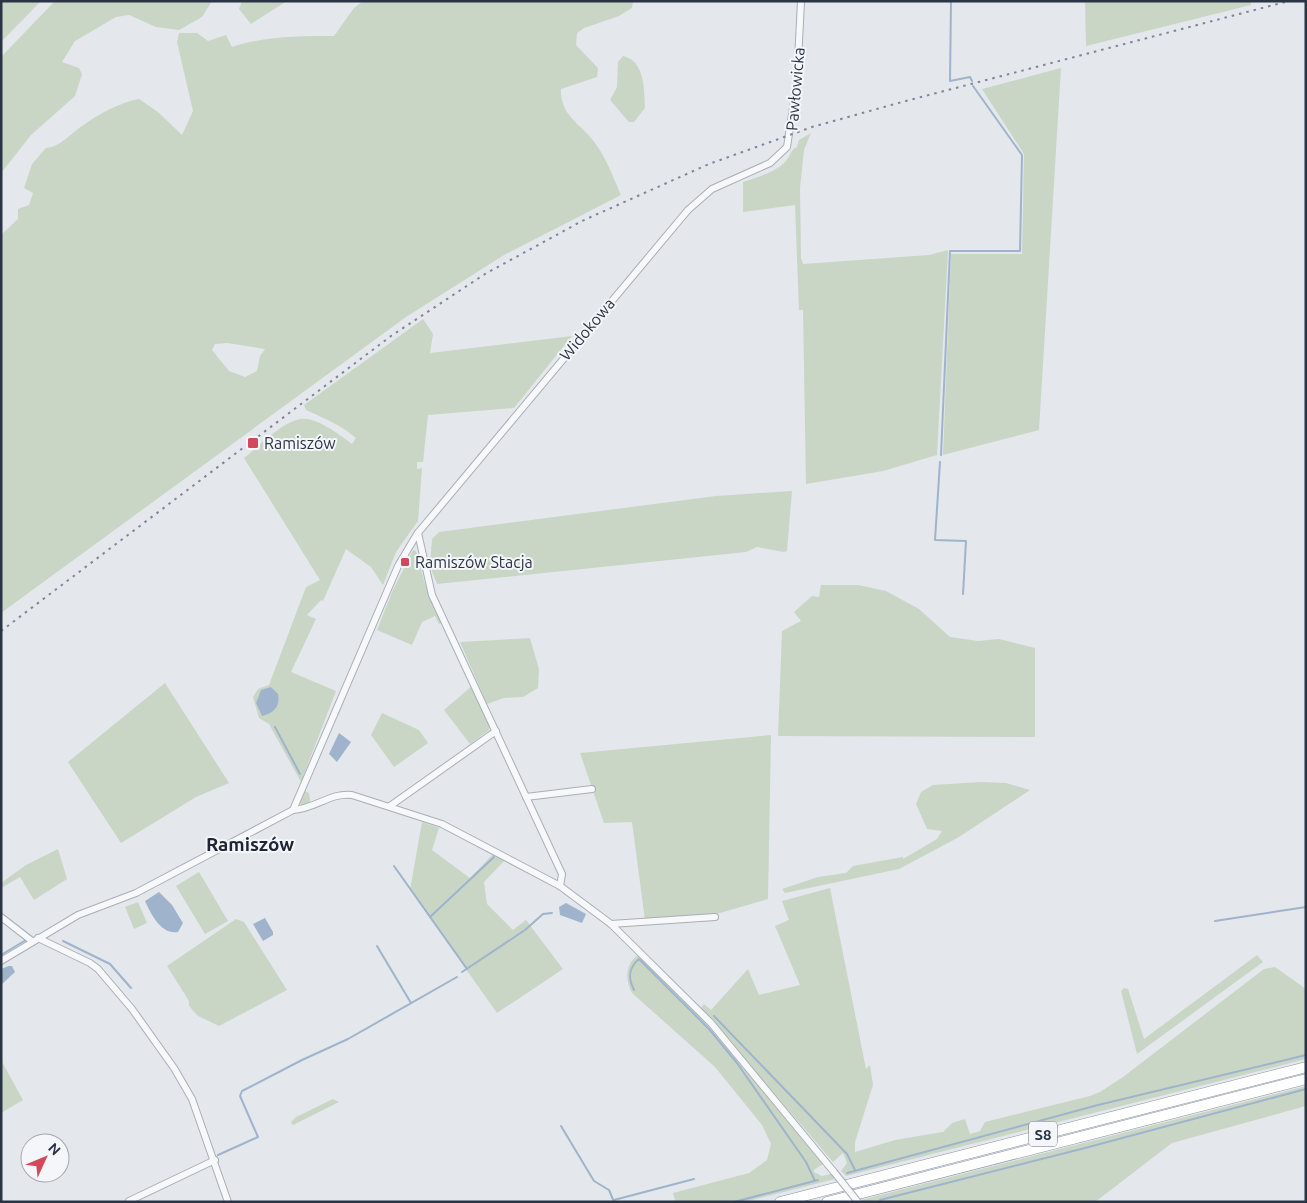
<svg xmlns="http://www.w3.org/2000/svg" width="1307" height="1203" viewBox="0 0 1307 1203" font-family="Ubuntu,sans-serif">
<style>
.green{fill:#c9d6c5;fill-rule:evenodd}
.water{fill:#9fb4cc}
.lines{fill:none;stroke-linecap:round;stroke-linejoin:round}
.stream{stroke:#9fb4cc;stroke-width:2}
.minor-casing{stroke:#a9aeb7;stroke-width:8}
.highway-casing{stroke:#8b94a3;stroke-width:11}
.minor{stroke:#f7f8fa;stroke-width:6}
.highway{stroke:#fff;stroke-width:10}
.rail{stroke:#7d8696;stroke-width:2;stroke-dasharray:2.5 5;stroke-linecap:butt}
.minor-bridge-casing{stroke:#a9aeb7;stroke-width:8;stroke-linecap:butt}
.minor-bridge{stroke:#f7f8fa;stroke-width:6}
.poi-dot{fill:#d1495b;stroke:#f4f6f9;stroke-width:2}
.labels{text-anchor:middle;dominant-baseline:central;stroke-width:4;stroke-linejoin:round;paint-order:stroke}
.shield{fill:#f4f6f9;stroke:#676e7b;stroke-width:1}
.shield-label{font-size:15px;font-weight:bold;fill:#2b3445}
.street-label{font-size:16px;fill:#2b3445;stroke:#f4f6f9}
.poi-label{font-size:16px;fill:#2b3445;stroke:#f4f6f9;text-anchor:start}
.quarter-label{font-size:19px;font-weight:bold;fill:#1d2536;stroke:#f4f6f9}
</style>
<rect width="100%" height="100%" fill="#e4e7ec"/>
<!-- green -->
<g class="green">
<polygon points="1,1 41,1 1,42"/>
<polygon points="55,1 212,1 202,17 179,30 156,27 129,15 116,17 75,41 62,62 79,68 82,74 75,96 31,135 1,173 1,57"/>
<polygon points="242,1 287,1 251,24 239,9"/>
<path d="M363,1H633L632,8L619,16L584,28L577,33L576,45L598,68L597,77L561,89C560,118 583,124 597,146C607,160 614,179 621,195L504,255L406,317L1,613V235L18,219V209L29,205L33,193L24,188L32,164L46,148C60,147 70,134 82,126C99,114 118,103 139,99L158,112L182,135L193,111L177,42L179,33H197L208,41L226,35L232,47C265,36 300,36 334,36L354,8ZM227,343L265,349L260,356L257,371L245,377L229,371L212,350L215,344Z"/>
<polygon points="1085,1 1251,1 1251,5 1086,46"/>
<path d="M623,56C645,61 644,89 645,108L634,122H629L610,100L617,87L618,62Z"/>
<polygon points="1061,68 1039,430 943,455 951,254 1022,254 1024,154 982,89"/>
<path d="M811,133L804,150L800,188L801,258L803,264L929,255L948,250L937,455L883,471L806,484L803,310H799L795,205L743,212V182C758,177 773,173 784,163C790,158 790,150 797,147L799,140Z"/>
<path d="M423,319L433,334L430,353L572,336L514,408L428,415L423,462H417V469L422,468L418,521L396,552L383,585L371,567L346,549L323,601L321,600L307,615L316,619L291,672L336,691L301,782L269,724L259,718L253,697L258,689L269,685L306,587L320,580L244,458C260,445 282,422 301,419C315,416 342,436 352,444L356,438C341,425 324,418 306,410L304,405ZM271,687L278,695C281,707 273,713 262,715Z"/>
<polygon points="792,491 787,551 784,552 757,547 746,552 437,584 430,566 432,539 439,532 716,496"/>
<polygon points="413,550 416,551 425,584 444,622 439,624 435,616 422,622 412,645 377,630 393,590"/>
<polygon points="821,585 858,585 886,591 919,609 950,637 978,641 999,639 1035,648 1035,737 778,736 782,631 801,621 794,612 812,596 819,597"/>
<polygon points="530,638 539,669 538,688 523,697 504,698 487,704 460,642"/>
<polygon points="165,683 229,783 196,797 121,843 68,762"/>
<polygon points="472,686 489,724 489,730 470,744 444,710"/>
<polygon points="382,713 419,730 428,743 394,767 371,735"/>
<polygon points="771,735 768,899 706,917 645,920 632,822 604,823 580,753"/>
<polygon points="981,782 1006,783 1030,790 959,837 899,869 785,893 782,889 818,877 846,873 853,866 903,857 903,859 937,839 942,831 927,829 916,804 921,792 933,785"/>
<polygon points="305,791 309,793 311,805 303,807 300,803"/>
<polygon points="422,822 439,828 432,850 470,878 494,853 504,861 484,882 487,904 513,930 526,920 563,969 497,1013 410,890"/>
<polygon points="58,849 67,879 34,900 20,877 1,888 1,883 26,865"/>
<polygon points="199,872 228,921 205,934 176,886"/>
<polygon points="830,888 866,1069 870,1065 873,1085 855,1142 855,1152 895,1140 943,1132 952,1123 965,1119 970,1134 980,1131 985,1122 1090,1096 1100,1092 1123,1077 1264,969 1275,967 1306,989 1306,1059 846,1176 841,1171 847,1163 843,1153 833,1162 701,1008 704,1004 711,1010 748,969 759,995 800,985 775,926 789,920 782,901"/>
<polygon points="138,902 147,923 134,929 125,907"/>
<polygon points="236,919 244,922 287,990 219,1026 198,1016 189,1006 189,1001 167,966"/>
<path d="M638,955L699,1015L823,1164L814,1170V1172L822,1176L831,1174L835,1179L744,1202H671L675,1200L673,1193L749,1173L767,1160L771,1144L762,1125L715,1067L632,993C625,980 625,964 638,955Z"/>
<polygon points="1257,955 1263,962 1137,1054 1121,991 1124,988 1128,989 1144,1039"/>
<polygon points="1,1060 23,1100 1,1113"/>
<polygon points="1306,1086 1306,1106 1172,1143 1095,1202 853,1202"/>
<polygon points="333,1099 339,1102 293,1125 291,1122 296,1117"/>
</g>
<!-- water -->
<g class="water">
<path d="M271,687L278,694C281,707 273,713 262,716L256,703L261,690Z"/>
<polygon points="339,733 351,742 337,762 329,754"/>
<path d="M159,892L172,905L183,923L178,932C161,935 151,914 145,901Z"/>
<polygon points="566,903 586,914 582,923 560,915 559,907"/>
<polygon points="265,918 273,932 273,935 263,941 253,924"/>
<polygon points="9,966 12,966 15,972 1,985 1,969"/>
</g>
<g class="lines">
<!-- stream -->
<g class="stream">
<polyline points="951,1 950,81 970,77 972,81"/>
<polyline points="941,455 950,251 1020,251 1022,155 973,86"/>
<polyline points="940,462 935,540 966,541 963,594"/>
<polyline points="275,727 300,774"/>
<polyline points="394,866 467,969"/>
<polyline points="430,917 494,857"/>
<polyline points="1215,921 1306,907"/>
<polyline points="63,941 110,964 131,988"/>
<polyline points="377,946 411,1003"/>
<polyline points="1,955 26,940"/>
<polyline points="462,972 525,930 543,914 552,913"/>
<path d="M634,990C628,978 628,968 639,959L709,1029L737,1063L806,1162L815,1181"/>
<polyline points="714,1016 847,1154 855,1170"/>
<polyline points="561,1126 594,1181 609,1190 614,1202"/>
<polyline points="218,1155 258,1137 240,1096 242,1091 302,1060 348,1039 457,977"/>
<polyline points="847,1173 1098,1105 1306,1055"/>
<polyline points="614,1200 694,1179"/>
<polyline points="880,1200 1085,1148 1306,1089"/>
<polyline points="734,1202 818,1180"/>
</g>
<defs>
<g id="minor">
<polyline points="418,533 432,595 562,874 560,886"/>
<polyline points="526,797 592,789"/>
<polyline points="390,806 496,731"/>
<polyline points="293,810 398,566 417,534 688,210 712,189 770,163 787,147 797,81 801,1"/>
<polyline points="1,917 32,941"/>
<polyline points="611,924 715,917"/>
<polyline points="38,938 90,963 98,969 132,1009 174,1068 192,1099 228,1202"/>
<path d="M1,961L78,915L136,893L293,810C315,809 331,792 352,795L442,824L560,886L611,924L711,1023L834,1172"/>
<polyline points="129,1201 215,1160"/>
</g>
<g id="highway">
<polyline points="780,1202 1306,1067"/>
<polyline points="827,1202 1306,1079"/>
</g>
</defs>
<!-- minor casing -->
<use href="#minor" class="minor-casing"/>
<!-- highway casing -->
<use href="#highway" class="highway-casing"/>
<!-- minor -->
<use href="#minor" class="minor"/>
<!-- highway -->
<use href="#highway" class="highway"/>
<!-- rail -->
<polyline class="rail" points="1,631 391,336 485,274 582,221 709,164 812,127 902,102 1289,1"/>
<defs>
<polyline id="minor-bridge" points="834,1172 858,1202"/>
</defs>
<!-- minor-bridge casing -->
<use href="#minor-bridge" class="minor-bridge-casing"/>
<!-- minor-bridge -->
<use href="#minor-bridge" class="minor-bridge"/>
</g>
<!-- markers -->
<g class="poi-dot">
<rect x="247" y="437" width="12" height="12" rx="2.5"/>
<rect x="400" y="557" width="10" height="10" rx="2.5"/>
</g>
<g class="labels">
<!-- shield labels -->
<rect class="shield" x="1029" y="1121.5" width="28" height="25" rx="4"/>
<g class="shield-label">
<text x="1043" y="1134">S8</text>
</g>
<!-- street labels -->
<g class="street-label">
<text transform="translate(795 89) rotate(-85)">Pawłowicka</text>
<text transform="translate(587 329) rotate(-50)">Widokowa</text>
</g>
<!-- poi labels -->
<g class="poi-label">
<text x="264" y="443">Ramiszów</text>
<text x="415" y="562">Ramiszów Stacja</text>
</g>
<!-- quarter labels -->
<g class="quarter-label">
<text x="250" y="844">Ramiszów</text>
</g>
</g>
<!-- border -->
<rect width="1307" height="1203" fill="none" stroke="#2b3445" stroke-width="5"/>
<!-- north arrow -->
<g transform="translate(45 1158) rotate(46)"><circle r="24" fill="#f4f6f9" stroke="#a4a8b1"/>
<path d="M0-4L9 19L0 12L-9 19Z" fill="#d1495b"/>
<text y="-8" font-size="14" font-weight="bold" text-anchor="middle" fill="#2b3445">N</text>
</g>
</svg>
